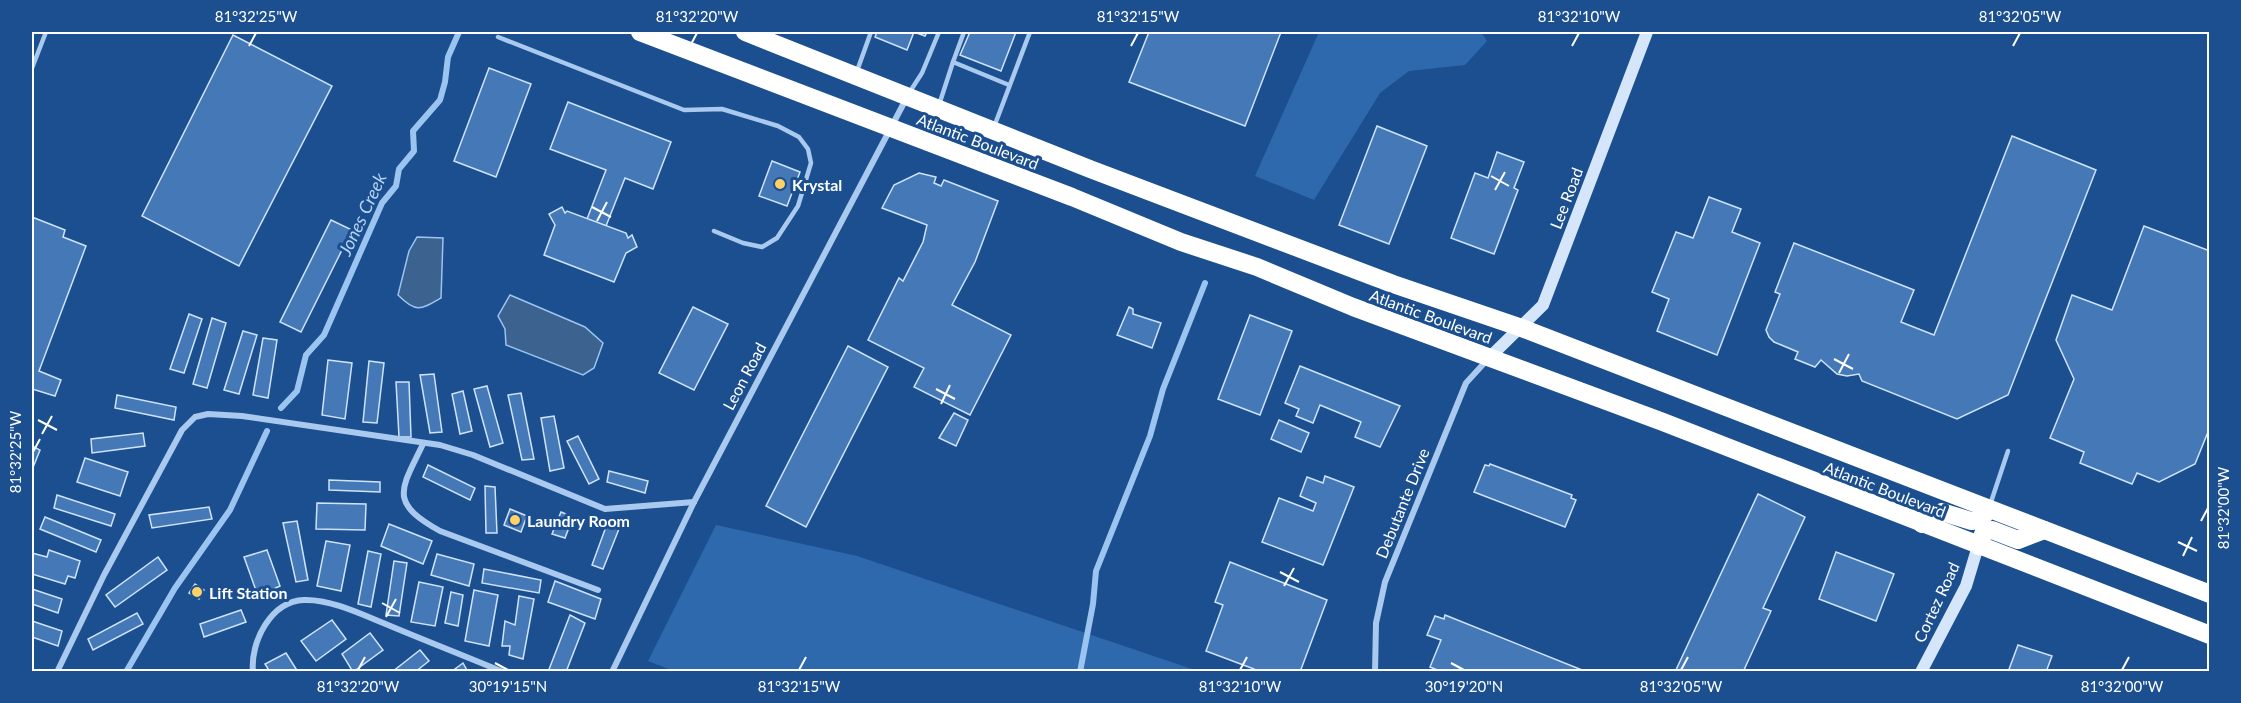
<svg xmlns="http://www.w3.org/2000/svg" width="2241" height="703" viewBox="0 0 2241 703" font-family="Lato,sans-serif">
<style>
.green{fill:#2e69ad}
.water{fill:#3c6290;stroke:#9cc4f0;stroke-width:1.5}
.lines{fill:none;stroke-linecap:round;stroke-linejoin:round}
.stream{stroke:#9cc4f0;stroke-width:6}
.building{fill:#4478b7;stroke:#cfe3fa;stroke-width:1.5}
.lane{stroke:#a9c9ee;stroke-width:4.5}
.street{stroke:#a9c9ee;stroke-width:6}
.secondary{stroke:#d6e6fa;stroke-width:12}
.highway{stroke:#fff;stroke-width:18}
.ticks{fill:none;stroke:#fff;stroke-width:2}
.poi-dot{fill:#ffd166;stroke:#1b4f8f;stroke-width:2}
.labels{text-anchor:middle;dominant-baseline:central;stroke-width:6;stroke-linejoin:round;paint-order:stroke}
.street-label{font-size:16px;fill:#fff;stroke:#1b4f8f}
.poi-label{font-size:16px;font-weight:bold;fill:#fff;stroke:#1b4f8f;text-anchor:start}
.water-label{font-size:18px;font-style:italic;fill:#b5d3f5;stroke:#1b4f8f}
.neatline{fill:none;stroke:#fff;stroke-width:2}
.ticks-label{font-size:15px;text-anchor:middle;fill:#fff}
</style>
<rect width="100%" height="100%" fill="#1b4f8f"/>
<!-- green -->
<g class="green">
<polygon points="1319,32 1481,32 1487,41 1465,65 1409,71 1380,93 1314,200 1255,176"/>
<polygon points="716,525 857,556 1198,671 676,672 648,661"/>
</g>
<!-- water -->
<g class="water">
<path d="M417,237L443,238L441,298C420,310 416,313 398,295L409,251Z"/>
<polygon points="510,295 585,327 603,343 594,368 583,375 506,345 505,329 498,316"/>
</g>
<g class="lines">
<!-- stream -->
<g class="stream">
<polyline points="281,408 297,391 306,355 324,335 382,203 396,186 399,169 414,151 413,131 440,100 445,82 448,57 459,32"/>
<polyline points="126,672 175,588 230,510 267,431"/>
<polyline points="1080,672 1093,604 1096,571 1150,436 1163,389 1205,283"/>
</g>
</g>
<!-- building -->
<g class="building">
<polygon points="877,32 927,32 925,36 914,32 907,50 875,37"/>
<polygon points="970,32 1016,32 1001,71 960,55"/>
<polygon points="1149,32 1281,32 1245,126 1129,82"/>
<polygon points="233,35 332,86 239,266 142,216"/>
<polygon points="489,68 531,84 496,177 454,161"/>
<polygon points="568,102 671,142 653,189 625,178 606,226 587,219 606,170 550,149"/>
<polygon points="1377,126 1427,146 1389,244 1339,225"/>
<polygon points="2012,136 2096,170 2008,395 1957,419 1862,381 1859,374 1847,376 1837,374 1821,360 1815,367 1795,359 1798,352 1774,342 1769,337 1766,330 1780,294 1775,292 1794,243 1914,290 1901,322 1934,335"/>
<polygon points="1497,152 1524,162 1514,188 1518,190 1494,254 1451,238 1475,173 1488,178"/>
<polygon points="772,161 800,172 787,206 759,196"/>
<polygon points="919,173 936,177 934,183 941,186 944,180 998,201 975,262 952,305 1011,335 970,415 914,387 924,368 868,340 899,278 903,281 923,242 927,225 882,208 894,185"/>
<polygon points="1709,197 1741,209 1732,232 1760,243 1717,355 1657,331 1669,299 1652,292 1676,232 1693,238"/>
<polygon points="562,207 565,213 567,211 626,233 628,238 632,235 637,247 626,253 614,282 544,255 555,225 549,214"/>
<polygon points="32,217 65,230 63,237 86,246 39,371 61,380 55,396 32,389"/>
<polygon points="331,220 352,230 301,332 280,322"/>
<polygon points="2144,226 2210,251 2210,427 2195,464 2159,482 2137,473 2132,484 2080,463 2084,452 2050,438 2074,379 2056,340 2072,295 2112,310"/>
<polygon points="693,307 728,324 694,390 659,373"/>
<polygon points="1129,307 1133,309 1133,314 1161,323 1152,348 1117,335"/>
<polygon points="189,314 202,319 184,373 170,369"/>
<polygon points="1250,315 1292,331 1260,415 1218,399"/>
<polygon points="212,318 226,323 207,388 193,384"/>
<polygon points="243,331 257,335 239,394 224,390"/>
<polygon points="263,338 277,340 268,398 253,395"/>
<polygon points="848,346 888,367 806,527 766,506"/>
<polygon points="328,360 352,363 345,419 322,415"/>
<polygon points="369,361 384,363 377,423 363,422"/>
<polygon points="1300,366 1400,406 1380,447 1355,437 1361,422 1320,405 1313,423 1296,416 1299,409 1285,403"/>
<polygon points="434,374 442,432 430,433 420,375"/>
<polygon points="396,382 409,382 411,437 399,437"/>
<polygon points="487,386 503,443 490,447 474,389"/>
<polygon points="463,391 472,431 460,434 452,394"/>
<polygon points="521,393 534,459 522,460 508,395"/>
<polygon points="117,395 176,407 174,420 115,408"/>
<polygon points="954,413 968,420 956,446 939,438"/>
<polygon points="554,416 564,468 550,471 541,418"/>
<polygon points="1279,420 1309,433 1301,452 1271,439"/>
<polygon points="143,433 145,446 92,453 91,439"/>
<polygon points="578,436 599,479 589,484 567,441"/>
<polygon points="32,446 40,450 32,470"/>
<polygon points="85,458 128,472 120,496 77,482"/>
<polygon points="1490,464 1572,495 1571,498 1576,500 1565,527 1474,492 1485,465 1489,466"/>
<polygon points="428,465 475,488 470,500 423,477"/>
<polygon points="609,471 648,481 645,493 607,482"/>
<polygon points="1325,476 1354,487 1323,565 1262,542 1279,498 1313,511 1316,503 1300,496 1307,477 1323,483"/>
<polygon points="329,480 380,482 380,492 329,490"/>
<polygon points="485,486 495,487 497,533 486,533"/>
<polygon points="1758,494 1805,517 1763,608 1771,611 1743,672 1675,672"/>
<polygon points="57,495 115,514 111,526 54,508"/>
<polygon points="317,503 366,504 365,530 316,529"/>
<polygon points="209,507 212,519 152,528 149,515"/>
<polygon points="510,509 527,516 521,532 504,525"/>
<polygon points="561,512 573,517 565,538 552,534"/>
<polygon points="45,517 101,540 96,552 40,529"/>
<polygon points="297,521 308,580 296,582 283,523"/>
<polygon points="389,524 432,541 423,564 381,546"/>
<polygon points="607,524 619,529 603,569 592,565"/>
<polygon points="326,541 350,545 341,591 317,586"/>
<polygon points="49,550 80,561 75,578 68,576 65,584 32,574 32,553 47,557"/>
<polygon points="267,550 280,586 258,596 244,557"/>
<polygon points="368,551 381,554 371,607 358,604"/>
<polygon points="1836,552 1894,574 1876,621 1819,599"/>
<polygon points="437,554 474,564 469,586 431,575"/>
<polygon points="158,557 167,570 115,607 106,595"/>
<polygon points="394,561 407,563 399,616 386,615"/>
<polygon points="1230,562 1327,600 1300,672 1253,672 1254,669 1206,651 1223,605 1215,602"/>
<polygon points="484,569 541,580 539,593 482,583"/>
<polygon points="555,581 601,599 595,619 548,602"/>
<polygon points="419,582 443,587 435,626 411,622"/>
<polygon points="195,584 204,590 199,599 189,593"/>
<polygon points="32,589 62,599 58,613 32,604"/>
<polygon points="474,590 498,595 489,646 465,641"/>
<polygon points="451,592 463,595 458,626 445,623"/>
<polygon points="519,596 534,599 523,659 509,655 510,646 502,646 505,621 515,625"/>
<polygon points="241,610 246,622 204,637 200,624"/>
<polygon points="137,613 143,624 93,650 88,639"/>
<polygon points="570,615 585,623 566,672 548,672"/>
<polygon points="1445,615 1587,672 1442,672 1430,667 1441,640 1427,635 1435,616 1444,619"/>
<polygon points="332,620 346,639 316,661 301,641"/>
<polygon points="32,621 62,631 58,646 32,637"/>
<polygon points="370,633 383,650 353,672 342,654"/>
<polygon points="2018,645 2052,656 2046,672 2008,672"/>
<polygon points="420,650 429,661 415,672 392,672"/>
<polygon points="286,653 298,672 270,672 265,664"/>
<polygon points="463,663 468,672 451,672"/>
</g>
<g class="lines">
<!-- lane -->
<g class="lane">
<polyline points="498,37 684,110 722,109 778,126 799,137 808,149 811,163 798,206 777,238 762,247 743,243 714,231"/>
<polyline points="953,62 964,32"/>
<polyline points="32,68 46,32"/>
<polyline points="857,71 871,32"/>
<polyline points="909,93 922,73 939,32"/>
<polyline points="939,105 953,62 1009,85"/>
<polyline points="994,127 1030,32"/>
<polyline points="1990,505 2008,451"/>
</g>
<!-- street -->
<g class="street">
<path d="M423,444C401,490 388,502 440,531L598,590"/>
<polyline points="57,672 104,575 182,430 195,417 208,414 242,416 440,445 473,455 605,509 694,502"/>
<path d="M253,672C250,642 271,601 304,600C331,599 363,615 388,625C426,641 465,656 503,672"/>
<polyline points="612,672 694,502 906,99"/>
<polyline points="1375,672 1376,623 1385,582 1466,383 1487,360"/>
</g>
<!-- secondary -->
<g class="secondary">
<polyline points="1489,358 1543,305 1647,32"/>
<polyline points="1921,672 1966,586 1978,546"/>
</g>
<!-- highway -->
<g class="highway">
<polyline points="640,32 1072,197 1181,242 1257,267 1353,307 1663,422 2210,635"/>
<polyline points="745,32 1090,169 1393,284 1519,327 2210,594"/>
<polyline points="1922,524 1942,512 1971,521 1981,520 1988,509"/>
<polyline points="1978,546 1984,532 1992,530 2018,540 2044,530"/>
</g>
</g>
<!-- ticks -->
<path class="ticks" d="M249,46L256,33M690,46L697,33M1131,46L1138,33M1572,46L1579,33M2013,46L2020,33M1491,176L1509,186M1495,190L1505,172M592,207L611,217M597,221L607,202M1834,359L1853,369M1839,373L1849,354M936,389L955,399M941,404L950,385M38,420L57,430M42,434L52,416M33,452L40,439M2201,521L2208,508M2178,542L2197,551M2183,556L2192,537M1280,572L1299,582M1284,586L1294,568M382,603L400,613M386,617L396,599M495,663L508,670M1451,663L1464,670M358,670L365,657M799,670L806,657M1240,670L1247,657M1681,670L1688,657M2122,670L2129,657"/>
<!-- markers -->
<g class="poi-dot">
<circle cx="780" cy="184" r="6"/>
<circle cx="515" cy="520" r="6"/>
<circle cx="197" cy="592" r="6"/>
</g>
<g class="labels">
<!-- street labels -->
<g class="street-label">
<text transform="translate(978 141) rotate(21)">Atlantic Boulevard</text>
<text transform="translate(1566 198) rotate(-69)">Lee Road</text>
<text transform="translate(1431 316) rotate(20)">Atlantic Boulevard</text>
<text transform="translate(744 376) rotate(-62)">Leon Road</text>
<text transform="translate(1885 489) rotate(21)">Atlantic Boulevard</text>
<text transform="translate(1402 503) rotate(-68)">Debutante Drive</text>
<text transform="translate(1936 602) rotate(-65)">Cortez Road</text>
</g>
<!-- poi labels -->
<g class="poi-label">
<text x="792" y="184">Krystal</text>
<text x="527" y="520">Laundry Room</text>
<text x="209" y="592">Lift Station</text>
</g>
<!-- water labels -->
<g class="water-label">
<text transform="translate(362 214) rotate(-65)">Jones Creek</text>
</g>
</g>
<!-- border -->
<rect width="2241" height="703" fill="none" stroke="#1b4f8f" stroke-width="66"/>
<rect x="33" y="33" width="2175" height="637" class="neatline"/>
<g class="ticks-label">
<text x="256" y="22">81°32'25"W</text>
<text x="697" y="22">81°32'20"W</text>
<text x="1138" y="22">81°32'15"W</text>
<text x="1579" y="22">81°32'10"W</text>
<text x="2020" y="22">81°32'05"W</text>
<text transform="translate(16 452) rotate(-90)" y="5">81°32'25"W</text>
<text transform="translate(2224 508) rotate(-90)" y="5">81°32'00"W</text>
<text x="358" y="692">81°32'20"W</text>
<text x="508" y="692">30°19'15"N</text>
<text x="799" y="692">81°32'15"W</text>
<text x="1240" y="692">81°32'10"W</text>
<text x="1464" y="692">30°19'20"N</text>
<text x="1681" y="692">81°32'05"W</text>
<text x="2122" y="692">81°32'00"W</text>
</g>
</svg>
